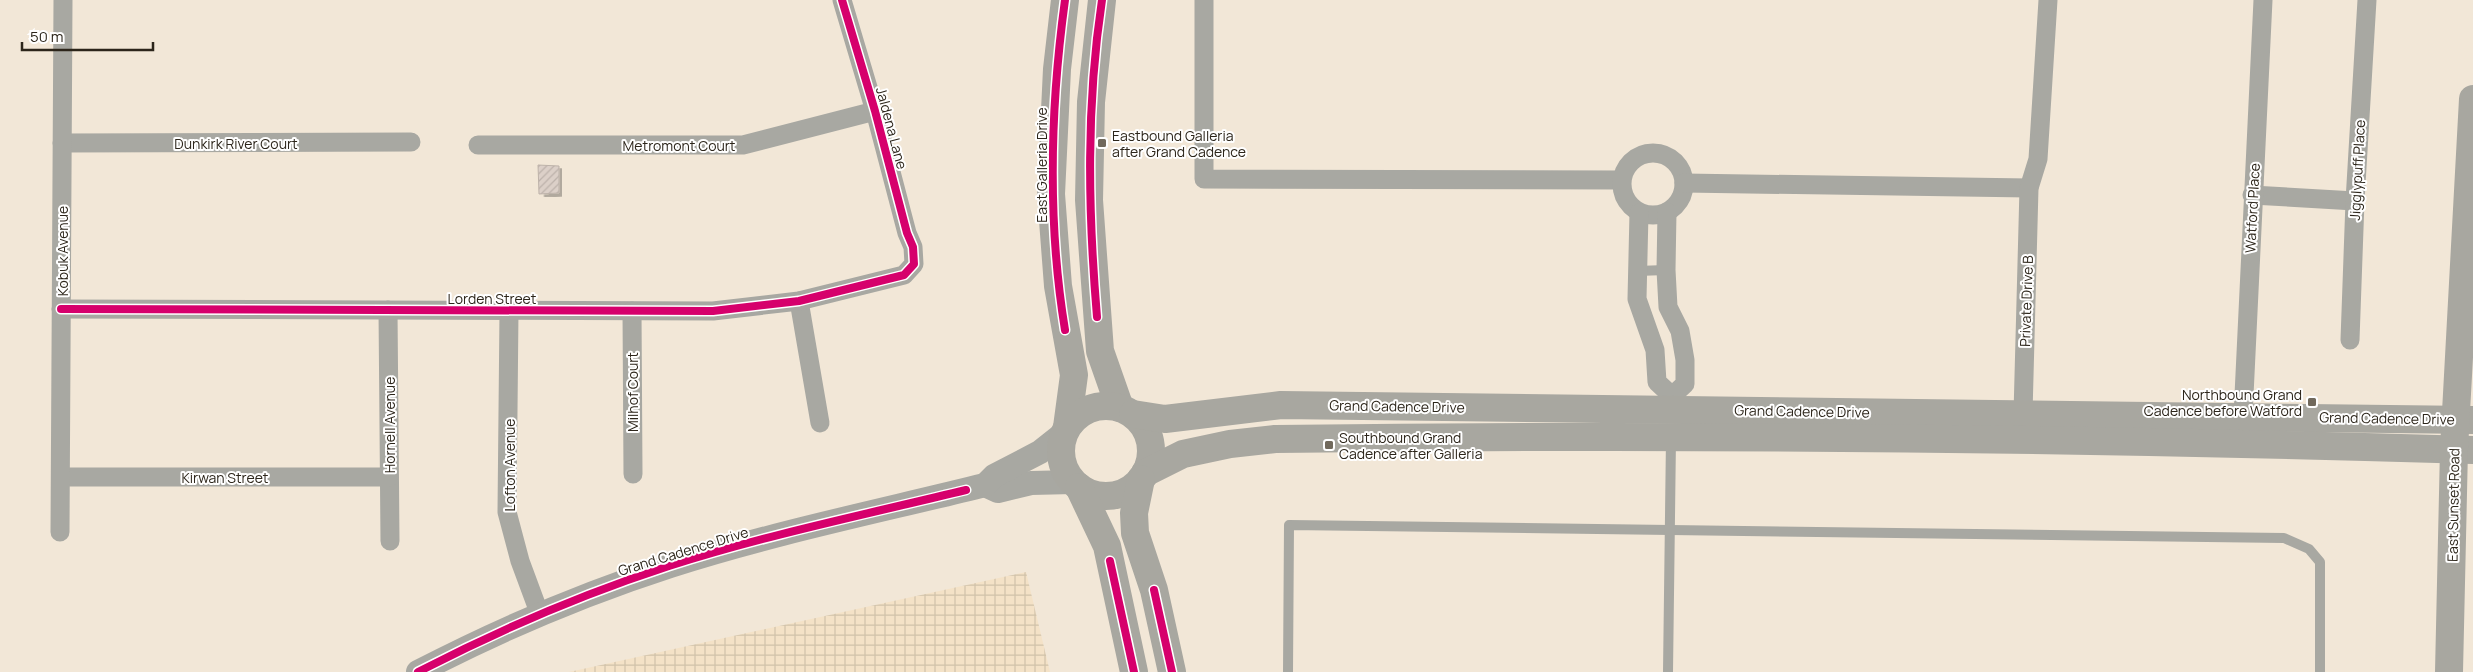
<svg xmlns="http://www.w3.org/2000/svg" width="2473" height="672" viewBox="0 0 2473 672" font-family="Manrope,sans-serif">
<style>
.industrial{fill:url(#industrial-grid)}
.building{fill:url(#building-hatch);stroke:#bdb2a9;filter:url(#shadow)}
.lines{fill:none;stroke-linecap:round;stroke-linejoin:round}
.service{stroke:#a8a8a2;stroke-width:10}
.minor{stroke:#a8a8a2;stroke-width:19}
.tertiary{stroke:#a8a8a2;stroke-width:24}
.secondary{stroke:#a8a7a0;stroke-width:28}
.cycleway-casing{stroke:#fff;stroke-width:11}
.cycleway{stroke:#d6006c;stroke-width:8}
.poi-dot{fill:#71695c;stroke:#fff;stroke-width:2}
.labels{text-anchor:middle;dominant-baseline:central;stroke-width:4;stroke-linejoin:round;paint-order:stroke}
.street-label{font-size:14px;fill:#2c251a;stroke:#fff}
.poi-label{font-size:14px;fill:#2c251a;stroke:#fff;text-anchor:start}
</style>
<defs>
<pattern id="industrial-grid" width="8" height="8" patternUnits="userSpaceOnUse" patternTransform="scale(1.25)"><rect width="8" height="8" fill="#f4e2c7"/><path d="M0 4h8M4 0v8" fill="none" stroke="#d1c2aa"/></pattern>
<pattern id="building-hatch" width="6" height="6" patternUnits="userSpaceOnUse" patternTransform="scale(1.25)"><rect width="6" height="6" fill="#dcd0c8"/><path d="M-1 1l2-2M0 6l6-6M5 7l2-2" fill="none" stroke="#bdb2ab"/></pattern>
<filter id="shadow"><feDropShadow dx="5.5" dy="3" stdDeviation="0" flood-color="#0004"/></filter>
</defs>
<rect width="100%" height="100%" fill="#f2e7d7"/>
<!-- industrial -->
<polygon class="industrial" points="1026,572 1050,672 569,672"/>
<!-- building -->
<polygon class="building" points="538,165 559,166 559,193 539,194"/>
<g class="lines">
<!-- service -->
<g class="service">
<polyline points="1637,271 1666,270"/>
<polyline points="1288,672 1289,525 2284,538 2309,549 2320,562 2320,672"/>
<polyline points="1668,672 1671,438"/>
</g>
<!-- minor -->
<g class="minor">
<polyline points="1204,0 1204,179 1621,180"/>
<polyline points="62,143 411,142"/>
<polyline points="478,145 743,145 875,111"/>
<circle cx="1653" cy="184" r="31"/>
<polyline points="1684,183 2029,188"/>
<polyline points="2252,195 2355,201"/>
<polyline points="1667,212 1666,270 1668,307 1680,331 1685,360 1685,384 1672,396"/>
<polyline points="1639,213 1637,299 1655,350 1657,382 1672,396 1671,410"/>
<polyline points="799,301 820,423"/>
<polyline points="61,309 713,311 799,301 904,275 914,264 913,247 907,233 875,111 842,0"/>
<polyline points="388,310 390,541"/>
<polyline points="509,311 507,512 520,561 540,615"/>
<polyline points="632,311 633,474"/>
<polyline points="2350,340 2355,201 2367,0"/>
<polyline points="2023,414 2029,188 2038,159 2048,0"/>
<polyline points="2243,416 2263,0"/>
<polyline points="61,477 389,477"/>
<polyline points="60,532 63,0"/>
</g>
<!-- tertiary -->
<g class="tertiary">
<polyline points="985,485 998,491 1031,483 1073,482"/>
<path d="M418,672C499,630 583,594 670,566C773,533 880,511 985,485L994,476L1040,452L1064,433"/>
</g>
<!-- secondary -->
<g class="secondary">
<polyline points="1065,0 1057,69 1051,194 1058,286 1074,375 1067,427"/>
<polyline points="1102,0 1091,102 1089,200 1100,351 1120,408"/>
<circle cx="1106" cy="451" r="45"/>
<polyline points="1133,414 1165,419 1281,405 2473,420"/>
<path d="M1145,473L1183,454L1230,444L1275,439C1674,434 2074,438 2473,450"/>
<polyline points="1141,479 1134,513 1135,533 1154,590 1172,672"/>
<polyline points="1079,487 1107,546 1134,672"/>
<polyline points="2449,672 2454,449 2473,99"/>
</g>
<defs>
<g id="cycleway">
<polyline points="61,309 713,311 799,301 904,275 914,264 913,247 907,233 875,111 842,0"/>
<path d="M1097,317C1088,210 1086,106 1102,0"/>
<path d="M1065,330C1047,220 1050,110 1065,0"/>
<polyline points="1110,561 1134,672"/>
<polyline points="1154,590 1172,672"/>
<path d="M418,672C499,630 583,594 669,566C766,535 867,514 966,490"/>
</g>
</defs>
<!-- cycleway casing -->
<use href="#cycleway" class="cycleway-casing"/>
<!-- cycleway -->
<use href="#cycleway" class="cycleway"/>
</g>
<!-- markers -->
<g class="poi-dot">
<rect x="1097" y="138" width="10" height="10" rx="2.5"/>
<rect x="2307" y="397" width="10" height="10" rx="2.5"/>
<rect x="1324" y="440" width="10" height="10" rx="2.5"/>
</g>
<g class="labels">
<!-- street labels -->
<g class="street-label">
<text transform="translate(892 128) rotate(75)">Jaldena Lane</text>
<text x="236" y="143">Dunkirk River Court</text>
<text x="679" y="145">Metromont Court</text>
<text transform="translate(1041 165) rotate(-90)">East Galleria Drive</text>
<text transform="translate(2357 170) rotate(-87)">Jigglypuff Place</text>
<text transform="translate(2252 208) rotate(-87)">Watford Place</text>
<text transform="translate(62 251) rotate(-90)">Kobuk Avenue</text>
<text x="492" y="298">Lorden Street</text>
<text transform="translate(2026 301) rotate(-88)">Private Drive B</text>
<text transform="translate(632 392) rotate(-90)">Milhof Court</text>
<text transform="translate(1397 406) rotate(1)">Grand Cadence Drive</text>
<text transform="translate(1802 411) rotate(1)">Grand Cadence Drive</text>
<text transform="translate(2387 418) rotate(1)">Grand Cadence Drive</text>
<text transform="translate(389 425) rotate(-90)">Hornell Avenue</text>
<text transform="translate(509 465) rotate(-90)">Lofton Avenue</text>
<text x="225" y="477">Kirwan Street</text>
<text transform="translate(2453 505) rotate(-89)">East Sunset Road</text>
<text transform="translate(683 551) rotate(-17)">Grand Cadence Drive</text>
</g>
<!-- poi labels -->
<g class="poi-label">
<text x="1112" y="135">Eastbound Galleria<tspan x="1112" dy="16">after Grand Cadence</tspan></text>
<text x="2302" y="394" text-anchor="end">Northbound Grand<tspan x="2302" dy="16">Cadence before Watford</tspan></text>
<text x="1339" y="437">Southbound Grand<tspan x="1339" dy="16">Cadence after Galleria</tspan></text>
</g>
</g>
<!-- scale -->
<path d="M22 42v8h131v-8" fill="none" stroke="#2c251a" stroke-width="2.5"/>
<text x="30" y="42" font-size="15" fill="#2c251a" stroke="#ffffff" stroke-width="4" paint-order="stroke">50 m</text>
</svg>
